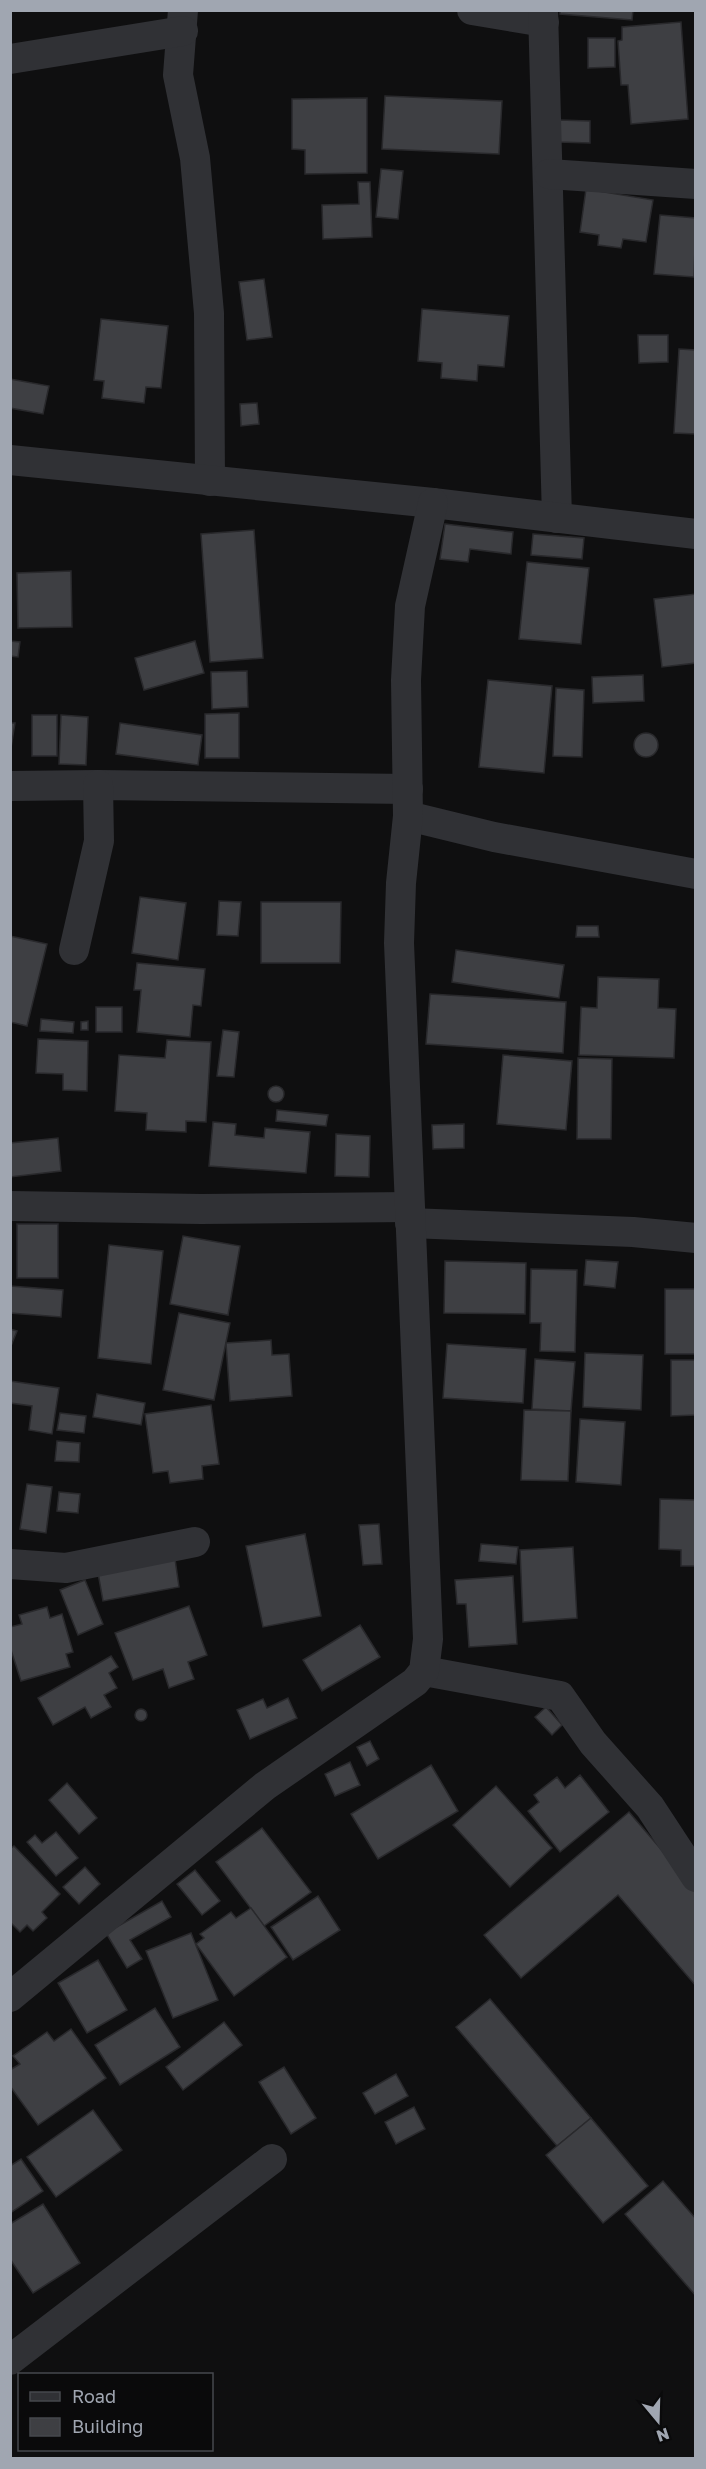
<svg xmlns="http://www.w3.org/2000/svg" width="706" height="2469" viewBox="0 0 706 2469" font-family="'Golos Text',sans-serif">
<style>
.building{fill:#3e3f43;stroke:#29292c;stroke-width:1.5}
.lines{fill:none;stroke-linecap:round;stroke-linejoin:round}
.minor{stroke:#303135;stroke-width:30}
</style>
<rect width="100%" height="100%" fill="#0f0f10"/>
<!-- building -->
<g class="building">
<polygon points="560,10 633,10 632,20 560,14"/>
<polygon points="681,22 688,119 631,124 628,85 621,85 618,41 622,40 622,27"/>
<polygon points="588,38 615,38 615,67 588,68"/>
<polygon points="385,96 502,101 499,154 382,149"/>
<polygon points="367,98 367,173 305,174 305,150 292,149 292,99"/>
<polygon points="559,120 590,121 590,143 558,142"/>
<polygon points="381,169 403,171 398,219 376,217"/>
<polygon points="358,182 370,182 372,237 323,239 322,205 359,204"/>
<polygon points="586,189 653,200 646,242 623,239 621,248 598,245 599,235 580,232"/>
<polygon points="660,215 696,218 694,277 654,274"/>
<polygon points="264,279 272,337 247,340 239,282"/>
<polygon points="422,309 509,316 504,367 478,365 477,381 441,378 442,363 418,361"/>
<polygon points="101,319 168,326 161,388 146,387 144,403 102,398 104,381 94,380"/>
<polygon points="638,335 668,335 668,362 639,363"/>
<polygon points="679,349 696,350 696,434 674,433"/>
<polygon points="10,379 49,386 43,414 10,408"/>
<polygon points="257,403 259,424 241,426 240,404"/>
<polygon points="445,524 513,532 511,554 470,549 468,562 440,559"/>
<polygon points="254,530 263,658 210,662 201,534"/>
<polygon points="533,534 584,538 582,559 531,555"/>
<polygon points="527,562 589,568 581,644 519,639"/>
<polygon points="71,571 72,627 18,628 17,573"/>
<polygon points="696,594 696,663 662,667 654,599"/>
<polygon points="10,641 20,642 18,657 10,656"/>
<polygon points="195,641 204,673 144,690 135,658"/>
<polygon points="247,671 248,707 212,709 211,672"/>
<polygon points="643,675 644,701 593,703 592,677"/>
<polygon points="488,680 552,686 544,773 479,767"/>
<polygon points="556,688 584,690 582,757 553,756"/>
<polygon points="239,713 239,758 205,758 205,714"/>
<rect x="32" y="715" width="25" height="41"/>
<polygon points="61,715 88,717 86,765 59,764"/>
<polygon points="10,723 15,723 10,754"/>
<polygon points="120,723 202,735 198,765 116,754"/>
<circle cx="646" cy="745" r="12"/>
<polygon points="140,897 186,903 178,960 132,953"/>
<polygon points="219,901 241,902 238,936 217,935"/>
<polygon points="261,902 341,902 340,963 261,963"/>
<polygon points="577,926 598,926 599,937 576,937"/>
<polygon points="10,936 47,944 27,1026 10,1022"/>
<polygon points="456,950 564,965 559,998 452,982"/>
<polygon points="137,963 205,969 201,1006 193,1005 190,1037 137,1032 141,990 134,990"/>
<polygon points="598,977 659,979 658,1008 676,1009 674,1058 579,1055 581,1007 597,1008"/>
<polygon points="430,994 566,1002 563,1053 426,1044"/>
<rect x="96" y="1007" width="26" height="25"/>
<polygon points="41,1019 74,1022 73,1033 40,1031"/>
<polygon points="88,1021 88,1030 81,1030 81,1022"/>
<polygon points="223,1030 239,1032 234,1077 217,1076"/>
<polygon points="38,1039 88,1041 87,1091 63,1090 63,1074 36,1073"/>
<polygon points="167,1040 211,1042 206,1122 186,1121 186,1132 146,1130 147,1113 115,1111 119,1055 165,1058"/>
<polygon points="503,1055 572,1061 566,1130 497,1124"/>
<polygon points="578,1058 612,1059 611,1139 577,1139"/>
<circle cx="276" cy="1094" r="8"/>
<polygon points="277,1110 328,1115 326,1126 276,1121"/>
<polygon points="213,1122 236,1124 235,1135 264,1138 265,1128 310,1132 306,1173 209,1166"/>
<polygon points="464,1124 464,1148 433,1149 432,1125"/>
<polygon points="336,1134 370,1136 369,1177 335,1176"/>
<polygon points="58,1138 61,1171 10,1177 10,1143"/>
<rect x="17" y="1224" width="41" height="54"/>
<polygon points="183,1236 240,1246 228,1315 170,1304"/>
<polygon points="109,1245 163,1251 151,1364 98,1358"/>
<polygon points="586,1260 618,1262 615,1288 584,1285"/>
<polygon points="445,1261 526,1263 525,1314 444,1313"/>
<polygon points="531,1269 577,1270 575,1352 540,1351 541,1323 530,1323"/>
<polygon points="10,1286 63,1290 61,1317 10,1313"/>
<rect x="665" y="1289" width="31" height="65"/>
<polygon points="179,1313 230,1323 214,1400 163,1390"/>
<polygon points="10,1329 17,1331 11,1346 10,1345"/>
<polygon points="271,1340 272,1355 289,1354 292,1396 230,1401 226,1343"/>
<polygon points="447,1344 526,1349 523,1403 443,1398"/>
<polygon points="585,1353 643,1355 641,1410 583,1407"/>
<polygon points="535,1359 575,1362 571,1411 532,1409"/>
<polygon points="671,1360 696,1360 696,1415 671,1416"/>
<polygon points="10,1381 59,1388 52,1434 29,1430 32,1406 10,1403"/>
<polygon points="97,1394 145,1403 141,1425 93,1417"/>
<polygon points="211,1405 219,1464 202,1466 203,1479 170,1483 168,1471 153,1473 145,1414"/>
<polygon points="524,1410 571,1411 568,1481 521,1480"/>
<polygon points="60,1413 86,1416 84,1433 57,1430"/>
<polygon points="580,1419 625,1422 621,1485 576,1482"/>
<polygon points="57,1441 80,1443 79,1462 55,1461"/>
<polygon points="27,1484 52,1487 46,1533 20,1529"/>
<polygon points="59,1492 80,1494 78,1513 57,1511"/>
<polygon points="660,1499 696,1500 696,1566 681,1566 681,1550 659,1549"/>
<polygon points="379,1524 382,1564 363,1565 359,1525"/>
<polygon points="305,1534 321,1616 263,1627 246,1546"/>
<polygon points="481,1544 518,1547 516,1564 479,1561"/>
<polygon points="573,1547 577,1618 523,1622 520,1550"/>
<polygon points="175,1559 179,1587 103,1601 98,1573"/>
<polygon points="513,1576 517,1644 469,1647 466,1604 457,1604 455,1580"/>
<polygon points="85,1580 103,1624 78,1635 60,1590"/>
<polygon points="189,1606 207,1655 188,1662 194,1679 169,1688 163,1669 133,1680 115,1633"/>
<polygon points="47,1607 50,1618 62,1614 73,1652 66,1654 70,1667 21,1681 10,1647 10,1627 22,1624 19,1615"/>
<polygon points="360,1625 380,1657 322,1691 303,1660"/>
<polygon points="111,1656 118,1667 109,1673 117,1688 104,1695 111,1707 91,1718 85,1707 53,1725 38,1698"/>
<polygon points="288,1698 297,1718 250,1739 237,1710 263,1699 267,1708"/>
<polygon points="546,1707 562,1725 552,1735 535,1717"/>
<circle cx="141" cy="1715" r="6"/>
<polygon points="370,1741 379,1759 367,1766 357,1747"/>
<polygon points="350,1762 360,1785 335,1796 325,1774"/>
<polygon points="431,1765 458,1811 378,1859 351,1814"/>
<polygon points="580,1775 609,1812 560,1852 528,1811 539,1802 534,1795 557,1777 565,1788"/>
<polygon points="67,1783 97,1818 79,1834 49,1800"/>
<polygon points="496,1786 552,1848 510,1887 453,1825"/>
<polygon points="629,1812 696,1890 696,1986 618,1895 521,1978 484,1935"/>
<polygon points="262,1828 311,1892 264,1926 216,1862"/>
<polygon points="56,1832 78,1858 56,1876 27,1842 35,1835 42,1843"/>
<polygon points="14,1846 60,1894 42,1912 47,1918 33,1931 27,1925 20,1932 10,1922 10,1849"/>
<polygon points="85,1867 100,1884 79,1904 63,1887"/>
<polygon points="195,1870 220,1901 202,1915 177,1884"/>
<polygon points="318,1896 340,1930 293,1960 271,1927"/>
<polygon points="162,1901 171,1917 130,1940 142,1959 127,1968 106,1933"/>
<polygon points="251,1908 287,1957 234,1996 196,1944 204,1938 200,1934 231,1912 236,1918"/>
<polygon points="191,1933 218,2000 173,2018 146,1951"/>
<polygon points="98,1960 127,2010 87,2033 58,1983"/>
<polygon points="490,1999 591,2118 557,2146 456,2027"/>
<polygon points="155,2008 180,2047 120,2085 95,2045"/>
<polygon points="224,2022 242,2045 183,2090 166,2067"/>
<polygon points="71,2029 106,2078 38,2125 10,2086 10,2070 20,2064 13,2056 47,2032 54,2041"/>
<polygon points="284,2067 316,2118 291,2134 259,2082"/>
<polygon points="396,2074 408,2096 375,2114 363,2093"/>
<polygon points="414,2107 425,2129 396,2144 385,2122"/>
<polygon points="93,2110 122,2150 56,2197 27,2157"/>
<polygon points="591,2118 648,2186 603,2223 546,2155"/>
<polygon points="21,2159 43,2191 10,2213 10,2166"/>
<polygon points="663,2181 696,2219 696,2296 625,2214"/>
<polygon points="43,2204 80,2263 33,2293 10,2259 10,2224"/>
</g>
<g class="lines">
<!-- minor -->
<g class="minor">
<polyline points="183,10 178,75 195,158 209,313 210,481"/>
<polyline points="472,10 544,22"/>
<polyline points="543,10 557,518"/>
<polyline points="10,59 183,31"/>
<polyline points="549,174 696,184"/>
<polyline points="10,460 433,503 696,534"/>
<polyline points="10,786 98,785 408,789"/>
<polyline points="408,816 494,837 696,874"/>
<polyline points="74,950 99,841 98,785"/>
<polyline points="10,1206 201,1209 409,1207"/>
<polyline points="410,1223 633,1232 696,1238"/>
<polyline points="10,1564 66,1568 195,1542"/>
<polyline points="424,1671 560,1696 593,1743 650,1807 696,1877"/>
<polyline points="10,1997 265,1786 415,1682 424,1671 428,1639 399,943 401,883 408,816 406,680 410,606 433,503"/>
<polyline points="10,2360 272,2159"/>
</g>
</g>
<!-- border -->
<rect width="706" height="2469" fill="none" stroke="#a0a6b1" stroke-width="24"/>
<!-- legend -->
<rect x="18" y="2373" width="195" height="78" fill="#0a0a0b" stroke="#46484d" stroke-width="1.5"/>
<rect x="30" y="2392" width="30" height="9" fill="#303135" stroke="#46484d" stroke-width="1.5"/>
<text x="72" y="2403" font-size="18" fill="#a0a6b1">Road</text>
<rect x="30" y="2418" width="30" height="18" fill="#3e3f43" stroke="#46484d" stroke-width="1.5"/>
<text x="72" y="2433" font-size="18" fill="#a0a6b1">Building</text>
<!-- north arrow -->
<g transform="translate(658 2421) rotate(161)" stroke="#0a0a0b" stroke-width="4.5" paint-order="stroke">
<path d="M0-4.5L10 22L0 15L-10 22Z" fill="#a0a6b1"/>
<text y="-9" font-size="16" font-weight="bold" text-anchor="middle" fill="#a0a6b1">N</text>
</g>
</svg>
